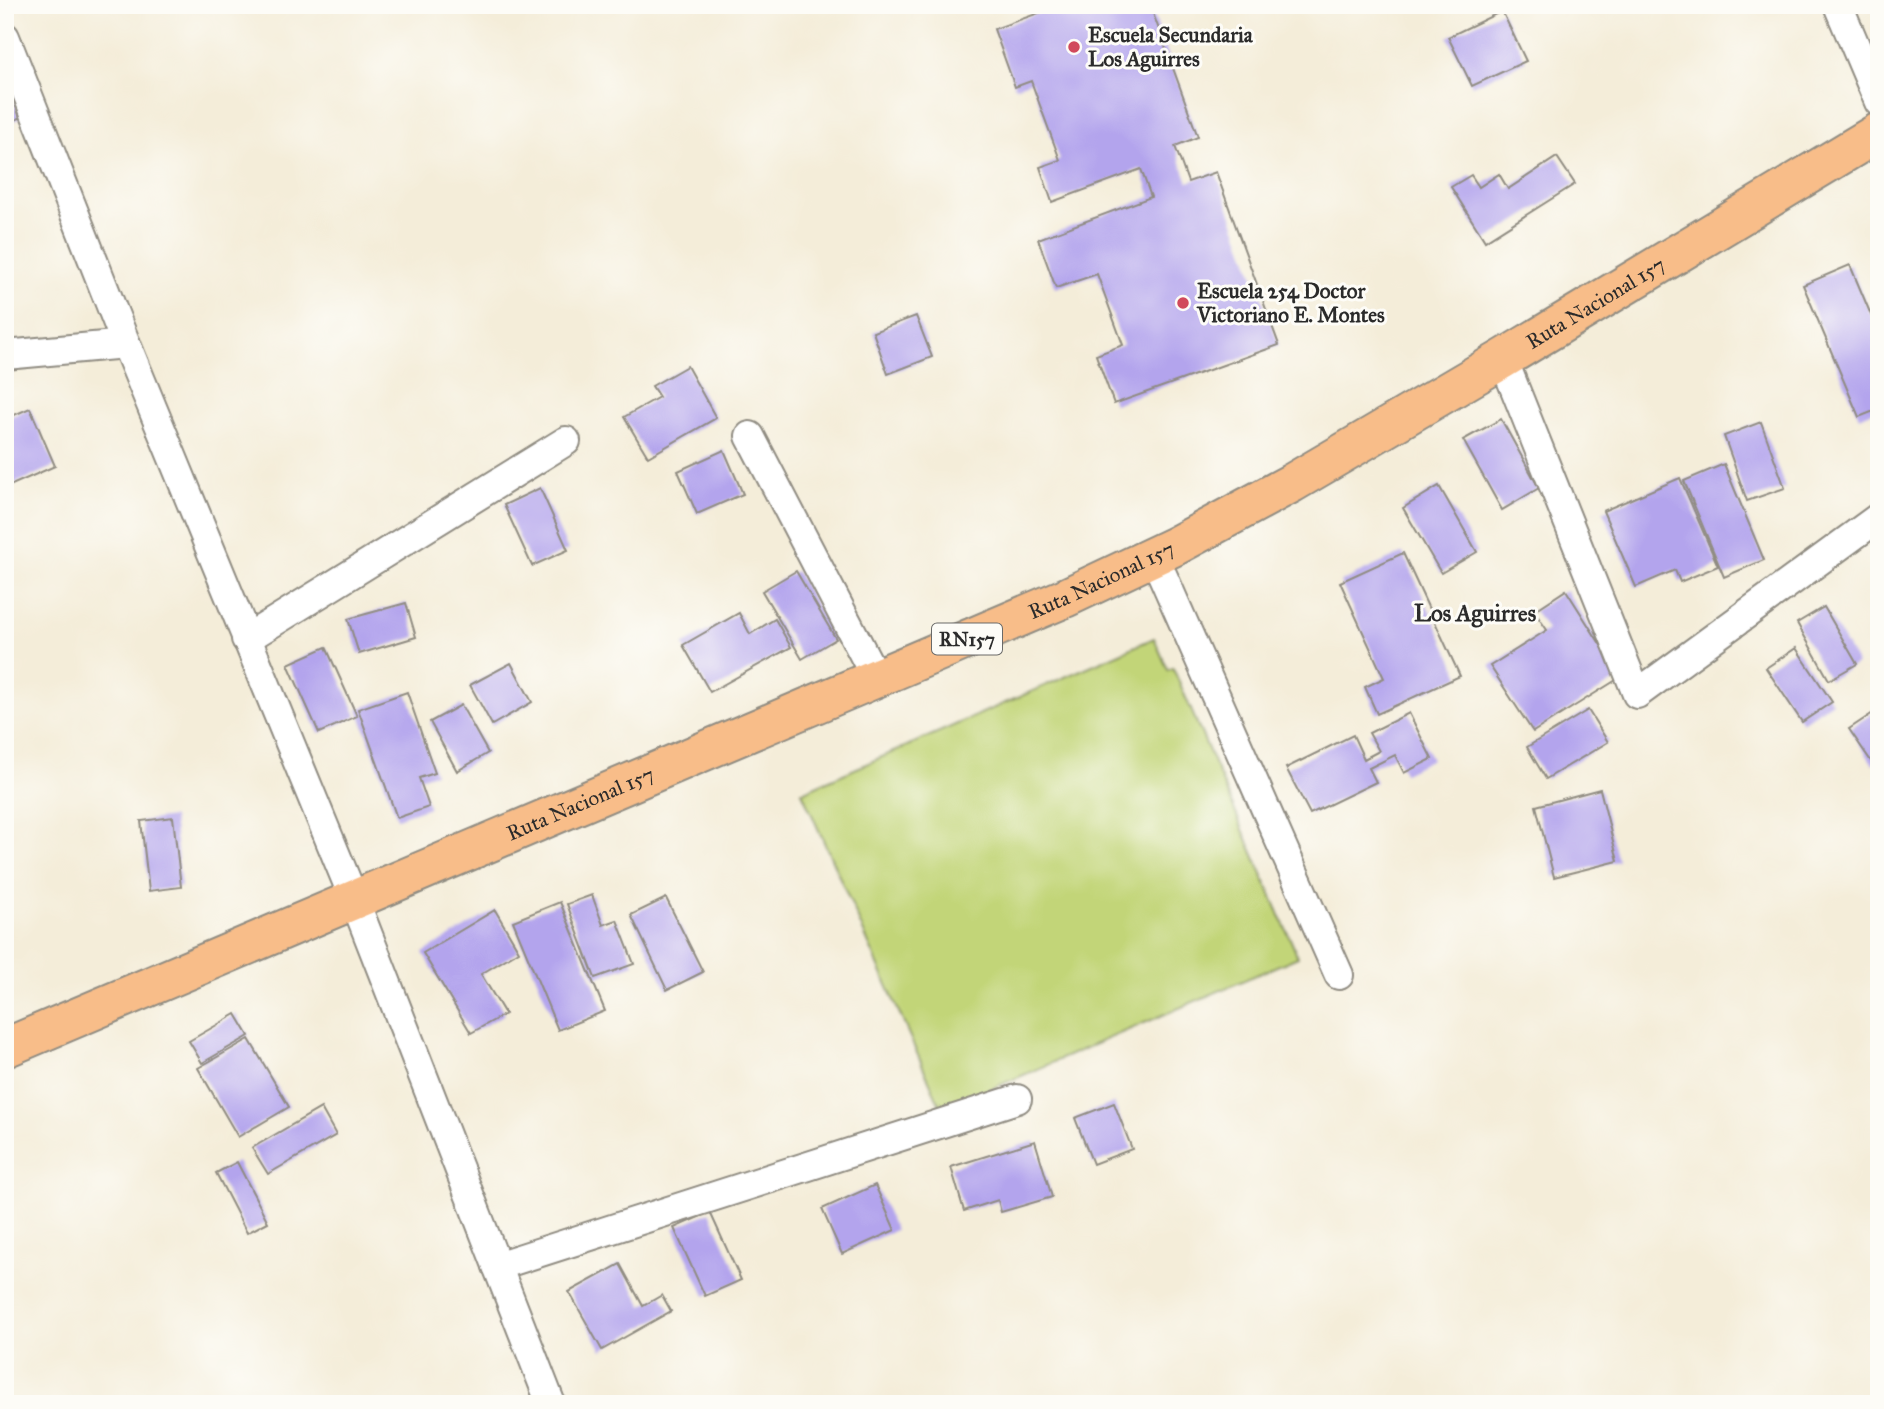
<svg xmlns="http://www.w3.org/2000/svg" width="1884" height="1409" viewBox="0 0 1884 1409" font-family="'IM FELL Great Primer',serif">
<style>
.green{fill:#c2d578;stroke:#768052;stroke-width:2}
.building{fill:#b3a4ed}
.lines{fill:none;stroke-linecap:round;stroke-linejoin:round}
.minor-casing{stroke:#908c82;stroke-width:32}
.trunk-casing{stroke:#908c82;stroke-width:42}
.minor{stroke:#fff;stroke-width:28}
.trunk{stroke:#f8bd89;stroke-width:38}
.poi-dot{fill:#d1495b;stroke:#fdfcf7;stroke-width:2.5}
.labels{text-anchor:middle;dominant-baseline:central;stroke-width:6;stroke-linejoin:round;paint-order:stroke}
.shield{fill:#fdfcf7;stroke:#6a6a68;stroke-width:2}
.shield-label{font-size:19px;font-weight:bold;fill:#2b2b2b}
.poi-label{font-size:21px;font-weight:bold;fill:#2b2b2b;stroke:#fdfcf7;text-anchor:start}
.street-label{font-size:21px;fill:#2b2b2b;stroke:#fdfcf7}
.neighbourhood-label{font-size:23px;font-weight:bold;fill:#2b2b2b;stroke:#fdfcf7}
</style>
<rect width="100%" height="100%" fill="#fdfcf7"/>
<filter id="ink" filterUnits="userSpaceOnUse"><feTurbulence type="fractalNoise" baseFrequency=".0143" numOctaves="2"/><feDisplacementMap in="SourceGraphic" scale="14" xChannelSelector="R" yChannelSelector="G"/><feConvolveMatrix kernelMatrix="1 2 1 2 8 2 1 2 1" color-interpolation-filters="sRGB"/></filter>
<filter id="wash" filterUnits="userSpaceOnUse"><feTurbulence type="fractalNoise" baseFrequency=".00686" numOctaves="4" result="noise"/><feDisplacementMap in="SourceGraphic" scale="28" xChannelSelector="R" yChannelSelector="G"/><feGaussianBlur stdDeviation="1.57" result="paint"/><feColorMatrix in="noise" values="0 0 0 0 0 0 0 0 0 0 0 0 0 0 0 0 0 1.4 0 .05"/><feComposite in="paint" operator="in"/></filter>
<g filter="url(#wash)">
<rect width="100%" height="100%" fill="#f4edd9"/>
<!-- green -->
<polygon class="green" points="1154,638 1168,670 1173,668 1298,957 942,1110 802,792"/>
<g id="blocks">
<!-- building -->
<g class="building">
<polygon points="1061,5 1150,5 1198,137 1175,146 1188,182 1216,172 1279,345 1114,404 1096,355 1123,345 1097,274 1056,288 1038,239 1151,197 1141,169 1052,202 1040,167 1060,160 1031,81 1015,87 994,29"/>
<polygon points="1502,11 1526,61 1472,86 1448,37"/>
<polygon points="11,92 20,118 5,124 5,94"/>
<polygon points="1557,157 1575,184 1485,241 1451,187 1471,175 1479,187 1499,174 1508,189"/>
<polygon points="1850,265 1879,334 1879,409 1859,417 1803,285"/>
<polygon points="916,316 932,357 888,374 873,332"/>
<polygon points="687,366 716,418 648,457 624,417 659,397 652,386"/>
<polygon points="30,408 55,466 5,488 5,419"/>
<polygon points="1501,419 1539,488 1502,510 1463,440"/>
<polygon points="1761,422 1785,488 1747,501 1724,436"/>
<polygon points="724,450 743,494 697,514 678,471"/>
<polygon points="1724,464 1764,560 1724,577 1684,481"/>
<polygon points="1680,478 1718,566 1680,582 1675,570 1636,587 1603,511"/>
<polygon points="1439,486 1477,552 1441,573 1403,508"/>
<polygon points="540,488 568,550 532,566 504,505"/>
<polygon points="1403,553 1460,676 1377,714 1365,687 1384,678 1340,582"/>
<polygon points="796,571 836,639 802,659 762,591"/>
<polygon points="1566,590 1621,677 1533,732 1490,666 1547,630 1534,611"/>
<polygon points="406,603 416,637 359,654 348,619"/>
<polygon points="1824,607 1857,664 1829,680 1797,623"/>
<polygon points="739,613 750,634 775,619 791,647 710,692 683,645"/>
<polygon points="326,647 357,716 319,733 288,664"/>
<polygon points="1796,648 1832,702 1802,722 1766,668"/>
<polygon points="511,663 532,702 492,725 470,685"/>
<polygon points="407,692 435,773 419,778 429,807 397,818 358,709"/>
<polygon points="461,705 488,753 457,771 430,722"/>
<polygon points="1879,709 1879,760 1873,764 1849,729"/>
<polygon points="1588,710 1608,742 1546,779 1527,747"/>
<polygon points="1409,713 1432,759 1404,773 1395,755 1369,768 1376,782 1310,814 1286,768 1353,735 1364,759 1379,751 1369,733"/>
<polygon points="1600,789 1618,861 1554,877 1536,806"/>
<polygon points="173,817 181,887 149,891 141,821"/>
<polygon points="592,895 603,925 617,920 634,964 595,978 567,904"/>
<polygon points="666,898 703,972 667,990 631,915"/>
<polygon points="560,902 605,1011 558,1030 513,921"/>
<polygon points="495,910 519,951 481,974 505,1014 471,1033 423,953"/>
<polygon points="236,1014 249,1036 202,1063 189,1041"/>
<polygon points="249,1039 289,1107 238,1137 198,1068"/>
<polygon points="1114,1103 1132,1149 1093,1164 1075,1118"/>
<polygon points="321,1108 336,1135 268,1174 252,1148"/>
<polygon points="1035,1141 1052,1197 1001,1212 998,1200 964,1211 951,1167"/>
<polygon points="237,1162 268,1222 247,1233 216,1173"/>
<polygon points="875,1185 895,1230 842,1254 822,1209"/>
<polygon points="710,1212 741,1280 705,1296 674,1228"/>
<polygon points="620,1264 643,1306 662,1295 671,1311 602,1350 569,1292"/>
</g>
</g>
</g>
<g filter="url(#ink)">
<use href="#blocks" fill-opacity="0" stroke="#908c82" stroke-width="2"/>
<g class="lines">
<defs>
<g id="minor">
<polyline points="1838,5 1879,102"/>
<polyline points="5,37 126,344 354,899 551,1404"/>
<polyline points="5,355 126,344"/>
<polyline points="1503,359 1637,694 1879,517"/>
<polyline points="750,436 876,678"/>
<polyline points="1154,556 1339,975"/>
<polyline points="246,639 566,441"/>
<polyline points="497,1266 1017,1099"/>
</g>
<g id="trunk">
<path id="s1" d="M5,1048L1065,598L1175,546L1292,483L1503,359L1879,132"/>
</g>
</defs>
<!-- minor casing -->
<use href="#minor" class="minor-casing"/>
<!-- trunk casing -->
<use href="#trunk" class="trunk-casing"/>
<!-- minor -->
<use href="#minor" class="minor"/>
<!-- trunk -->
<use href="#trunk" class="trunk"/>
</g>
</g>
<!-- markers -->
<g class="poi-dot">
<circle cx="1074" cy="47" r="7"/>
<circle cx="1183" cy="303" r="7"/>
</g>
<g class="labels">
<!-- shield labels -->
<rect class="shield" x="932" y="623.5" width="70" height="31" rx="5"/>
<g class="shield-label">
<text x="967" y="639">RN157</text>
</g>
<!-- poi labels -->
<g class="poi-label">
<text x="1088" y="35">Escuela Secundaria<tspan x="1088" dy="24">Los Aguirres</tspan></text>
<text x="1197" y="291">Escuela 254 Doctor<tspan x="1197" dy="24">Victoriano E. Montes</tspan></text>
</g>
<!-- street labels -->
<g class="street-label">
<text stroke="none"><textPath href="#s1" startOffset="1759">Ruta Nacional 157</textPath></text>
<text stroke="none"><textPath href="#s1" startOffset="1192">Ruta Nacional 157</textPath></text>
<text stroke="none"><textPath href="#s1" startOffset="625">Ruta Nacional 157</textPath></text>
</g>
<!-- neighbourhood labels -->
<g class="neighbourhood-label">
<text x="1475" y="613">Los Aguirres</text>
</g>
</g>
<!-- margin -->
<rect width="1884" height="1409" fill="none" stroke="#fdfcf7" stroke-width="28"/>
</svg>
